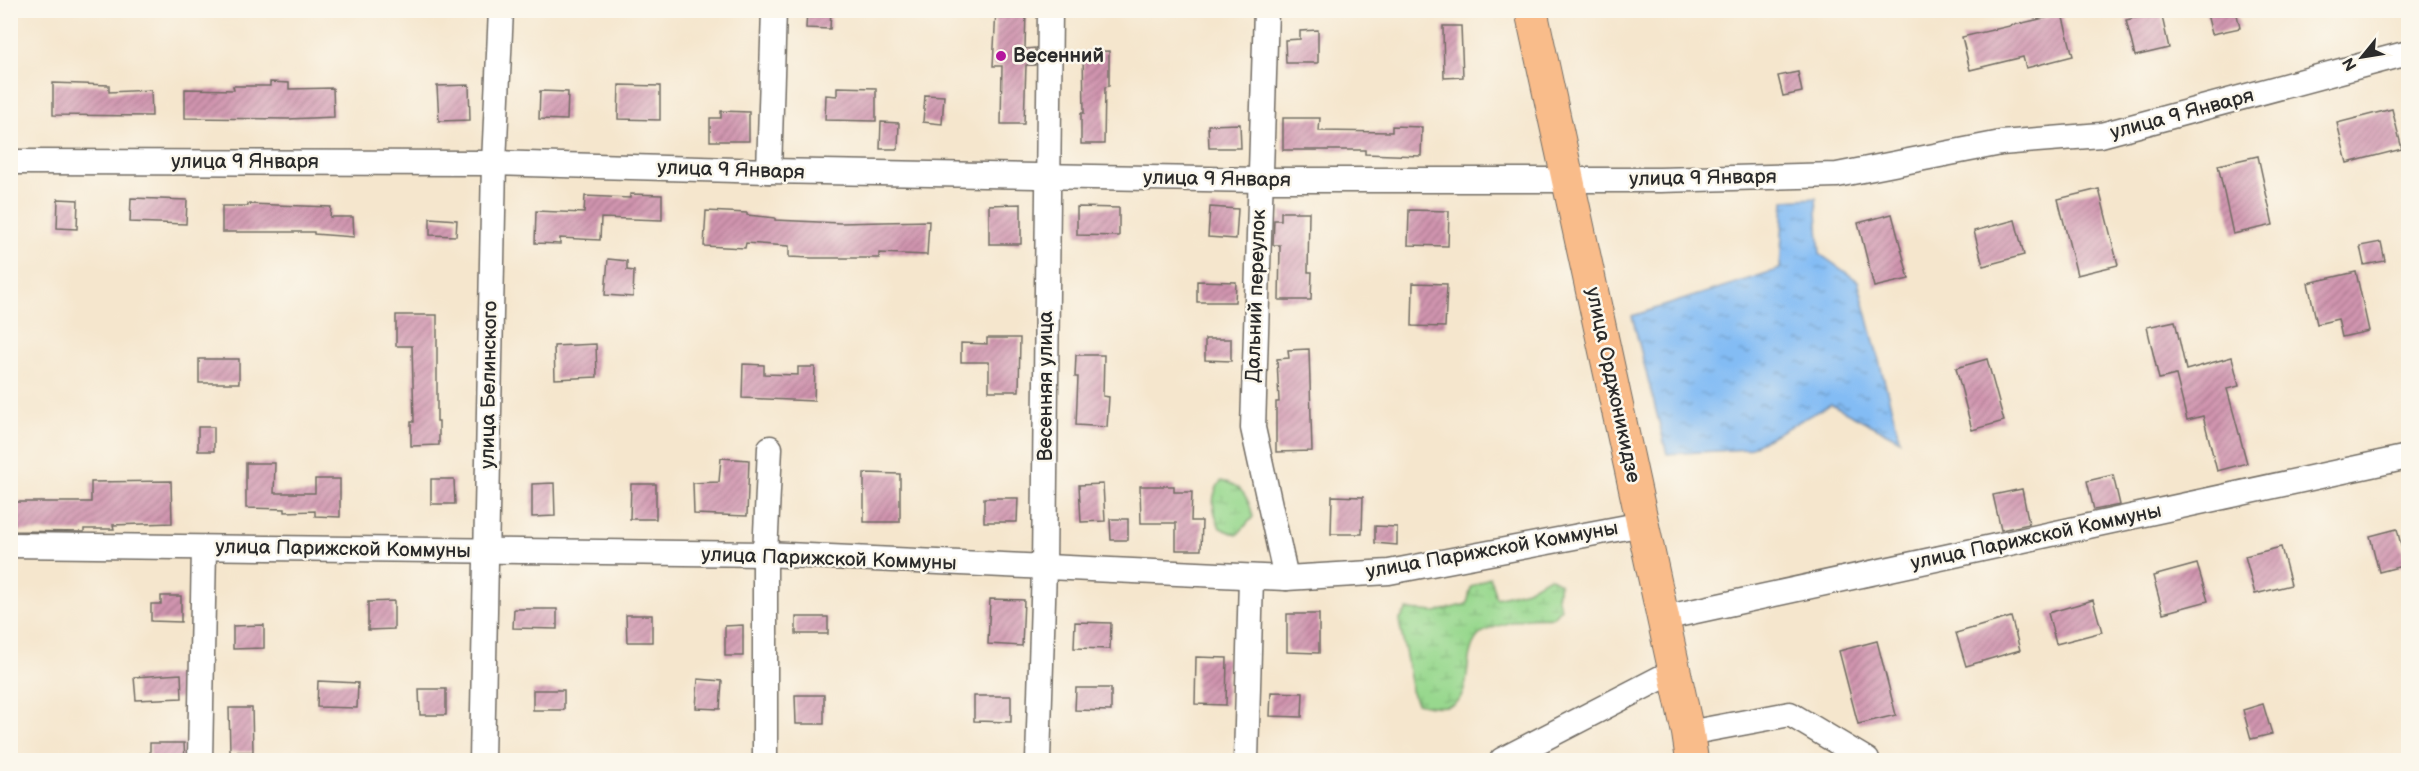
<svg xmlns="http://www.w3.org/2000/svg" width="2419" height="771" viewBox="0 0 2419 771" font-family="'Balsamiq Sans',sans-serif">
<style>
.wetland{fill:url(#wetland-marsh);stroke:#62825c;stroke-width:1.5}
.water{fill:url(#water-ripples);stroke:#577490;stroke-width:1.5}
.building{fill:url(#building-hatch)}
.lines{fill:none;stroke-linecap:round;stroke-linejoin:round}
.minor-casing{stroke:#726c64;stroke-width:27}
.major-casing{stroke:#726c64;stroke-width:34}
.minor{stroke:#fff;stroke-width:24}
.major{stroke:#f9bc8a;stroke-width:32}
.poi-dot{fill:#b5179e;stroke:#fbf7ec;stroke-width:2}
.labels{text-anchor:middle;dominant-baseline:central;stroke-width:5;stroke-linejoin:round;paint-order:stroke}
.poi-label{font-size:20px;font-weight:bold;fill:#2b2b2b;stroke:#fbf7ec;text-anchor:start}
.street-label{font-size:20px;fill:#2b2b2b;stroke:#fbf7ec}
</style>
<defs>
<pattern id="wetland-marsh" width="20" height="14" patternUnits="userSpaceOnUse" patternTransform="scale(1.5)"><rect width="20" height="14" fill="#98d88e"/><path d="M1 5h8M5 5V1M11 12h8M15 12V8" fill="none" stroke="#83ba7b"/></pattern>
<pattern id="water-ripples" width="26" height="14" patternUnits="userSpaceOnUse" patternTransform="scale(1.5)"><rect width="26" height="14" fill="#83bcf4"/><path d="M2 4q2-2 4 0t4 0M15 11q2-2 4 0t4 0" fill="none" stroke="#6b99c6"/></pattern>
<pattern id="building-hatch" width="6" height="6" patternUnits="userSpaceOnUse" patternTransform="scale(1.5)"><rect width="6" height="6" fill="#d094af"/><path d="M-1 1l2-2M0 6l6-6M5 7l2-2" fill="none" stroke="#a9798f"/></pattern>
</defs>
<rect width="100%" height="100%" fill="#fbf7ec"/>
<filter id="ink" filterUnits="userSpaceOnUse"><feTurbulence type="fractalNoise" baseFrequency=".0167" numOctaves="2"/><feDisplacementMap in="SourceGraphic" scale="12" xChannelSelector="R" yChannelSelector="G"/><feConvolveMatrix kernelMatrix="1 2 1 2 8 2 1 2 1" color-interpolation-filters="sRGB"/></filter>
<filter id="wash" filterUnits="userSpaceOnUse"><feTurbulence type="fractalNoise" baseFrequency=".008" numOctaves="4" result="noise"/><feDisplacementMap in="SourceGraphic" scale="24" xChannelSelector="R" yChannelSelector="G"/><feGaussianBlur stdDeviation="1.35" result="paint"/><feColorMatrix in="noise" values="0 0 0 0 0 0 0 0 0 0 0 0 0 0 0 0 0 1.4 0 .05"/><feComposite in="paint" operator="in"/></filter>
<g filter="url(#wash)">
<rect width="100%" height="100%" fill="#f5e6cd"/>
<!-- wetland -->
<g class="wetland">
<path d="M1221,481C1241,484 1249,497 1253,517L1237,535L1220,528C1213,511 1209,497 1221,481Z"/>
<path d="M1490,577L1496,598L1527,590L1549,577L1560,583L1557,597L1561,608L1553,617C1545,618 1538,617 1530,618C1522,618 1489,628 1482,633C1452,655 1490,723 1417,703L1411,691L1410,676L1399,621L1407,610L1436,612L1467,604L1471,587Z"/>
</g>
<!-- water -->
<polygon class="water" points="1816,198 1820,254 1858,281 1900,440 1831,404 1748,449 1667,454 1632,316 1780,269 1784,200"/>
<g id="blocks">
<!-- building -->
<g class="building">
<polygon points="807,10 831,10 830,29 806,28"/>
<polygon points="996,10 1026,10 1025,49 1035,48 1035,65 1026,65 1024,124 1001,124 1002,66 993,66"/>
<polygon points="2206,10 2236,10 2240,28 2212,34"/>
<polygon points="2161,12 2169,48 2135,56 2126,20"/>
<polygon points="2062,14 2073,56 2026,68 2023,57 1970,70 1962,37"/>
<polygon points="1443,26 1461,26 1463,77 1444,78"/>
<polygon points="1318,30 1318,63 1286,63 1285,40 1300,39 1300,31"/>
<polygon points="1109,51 1109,86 1105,87 1104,144 1081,144 1081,113 1084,113 1083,52"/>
<polygon points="1798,72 1802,92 1783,96 1778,76"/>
<polygon points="270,82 289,83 289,89 333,88 334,117 288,119 185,118 185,89 234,90 233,86 270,86"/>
<polygon points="53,83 109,85 109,92 151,90 152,116 53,115"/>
<polygon points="469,85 470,120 439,121 437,86"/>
<polygon points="619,85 660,86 660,120 618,119"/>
<polygon points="837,87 876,88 876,121 825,120 826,95 837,96"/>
<polygon points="540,91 568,92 567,120 539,119"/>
<polygon points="925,95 944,96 942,124 923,122"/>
<polygon points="2392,109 2402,149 2347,163 2337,123"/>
<polygon points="721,111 749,112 749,141 710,141 710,118 721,118"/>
<polygon points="1283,118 1320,118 1319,131 1392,132 1392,126 1422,127 1421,156 1365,154 1365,150 1283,150"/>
<polygon points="881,122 899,123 898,149 880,149"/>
<polygon points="1240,124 1241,148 1209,148 1208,125"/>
<polygon points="2258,156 2273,225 2233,234 2218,165"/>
<polygon points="2099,189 2118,265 2077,275 2058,199"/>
<polygon points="630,194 662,195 662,220 601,218 600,240 560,238 560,244 535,243 536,211 584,213 585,196 630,198"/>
<polygon points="131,198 187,200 186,224 130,222"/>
<polygon points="58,199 78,200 77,229 57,228"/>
<polygon points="248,204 331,207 330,217 353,217 354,237 314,234 314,232 222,232 222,206 248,206"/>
<polygon points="1021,204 1021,244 989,244 989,205"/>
<polygon points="1077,207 1119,208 1119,236 1077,235"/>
<polygon points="1210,207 1238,209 1236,239 1208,237"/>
<polygon points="1409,210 1449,211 1448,246 1408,245"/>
<polygon points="706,211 747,213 747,215 775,218 775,220 840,223 929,221 927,255 879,253 879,258 812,258 789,257 789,246 746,243 745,248 704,246"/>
<polygon points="1281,212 1309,212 1308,272 1312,272 1311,300 1279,300 1280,245 1273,245 1274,220 1281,220"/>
<polygon points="1892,214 1909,279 1874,287 1858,223"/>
<polygon points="430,218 457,220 456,236 430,235"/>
<polygon points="2015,220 2024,255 1983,266 1974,231"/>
<polygon points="2381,242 2385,261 2364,265 2360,246"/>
<polygon points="608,259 627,261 627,270 634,271 633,297 605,295"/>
<polygon points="2356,272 2369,331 2342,337 2338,319 2317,324 2308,283"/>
<polygon points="1197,281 1236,282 1235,302 1197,302"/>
<polygon points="1413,283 1447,284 1445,327 1412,326"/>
<polygon points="396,315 437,315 437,421 439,421 439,445 411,446 411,422 414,422 412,346 396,346"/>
<polygon points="2175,321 2186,370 2232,357 2239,386 2227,389 2247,463 2217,471 2203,416 2187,420 2176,375 2159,379 2147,327"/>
<polygon points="987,338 1020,338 1019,391 989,391 989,362 961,362 961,343 987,344"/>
<polygon points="1205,339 1231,339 1231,361 1205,360"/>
<polygon points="596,344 597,377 555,379 554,346"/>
<polygon points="1309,349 1312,451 1276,452 1276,402 1279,402 1277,359 1289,358 1288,350"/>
<polygon points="1076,355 1104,355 1103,396 1109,397 1107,427 1076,425 1078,377 1075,377"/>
<rect x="199" y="359" width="40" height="24"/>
<polygon points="1987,359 2004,421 1972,430 1956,368"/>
<polygon points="743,364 764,365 764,374 798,375 798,367 815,367 814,401 742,398"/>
<rect x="198" y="427" width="16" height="24"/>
<polygon points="721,458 749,460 747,516 694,514 693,483 719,482"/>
<polygon points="246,463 275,463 274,493 315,493 315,479 340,479 340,517 315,516 315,511 285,512 285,509 246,508"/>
<polygon points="864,473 900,474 900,522 864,522"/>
<polygon points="2113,475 2120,505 2094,510 2087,481"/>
<polygon points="431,479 454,479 455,504 431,504"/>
<polygon points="171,481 172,523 113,525 114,529 84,529 84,532 10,531 10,502 91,502 91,482"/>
<polygon points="554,483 555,516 532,517 532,484"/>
<polygon points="631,484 656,484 656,519 630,519"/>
<polygon points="1103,484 1105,521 1081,522 1079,485"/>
<polygon points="1140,486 1174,486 1174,492 1192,492 1191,521 1202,521 1201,550 1176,550 1176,523 1141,523"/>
<polygon points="2022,489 2029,524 2001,530 1993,495"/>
<polygon points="1332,496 1363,497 1362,534 1331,534"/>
<polygon points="984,498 1018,498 1017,522 984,522"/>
<polygon points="1110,519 1128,519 1128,540 1111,540"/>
<polygon points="1375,526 1397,527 1397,545 1375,543"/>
<polygon points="2397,529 2406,565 2379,572 2370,536"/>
<polygon points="2281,547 2291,585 2255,594 2245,556"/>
<polygon points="2197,564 2208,601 2163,613 2153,576"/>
<polygon points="161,596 181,596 181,622 151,621 151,604 161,604"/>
<polygon points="990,599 1024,600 1022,646 988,644"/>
<polygon points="2093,600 2102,632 2056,644 2048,613"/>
<polygon points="394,601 394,629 368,630 368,602"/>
<polygon points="514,609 557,609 557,629 513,628"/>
<polygon points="1287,614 1319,614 1319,653 1287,652"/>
<polygon points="626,615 652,615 652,642 627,642"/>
<rect x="796" y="617" width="32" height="17"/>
<polygon points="2011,617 2020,650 1966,666 1956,633"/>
<polygon points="1075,622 1111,623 1110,649 1074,648"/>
<polygon points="264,625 264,648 233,649 233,626"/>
<polygon points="743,625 743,656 725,656 725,626"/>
<polygon points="1877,641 1896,715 1858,724 1839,651"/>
<polygon points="1196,657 1227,658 1226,705 1195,704"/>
<polygon points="181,674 182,698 136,700 134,677"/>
<polygon points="698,679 722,681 720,709 696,708"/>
<polygon points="318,681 358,683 357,708 317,707"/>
<polygon points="1076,688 1111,688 1111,711 1075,710"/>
<polygon points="419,689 446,689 446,715 420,715"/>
<rect x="533" y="690" width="31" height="20"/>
<polygon points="1271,692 1303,693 1302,717 1270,716"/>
<polygon points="795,695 824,695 824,724 796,724"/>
<polygon points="974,696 1011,696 1011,722 974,721"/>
<polygon points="2263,704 2272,734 2251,739 2243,710"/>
<polygon points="229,708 252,708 253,752 230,752"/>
<polygon points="150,743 184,743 185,760 150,760"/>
</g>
</g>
</g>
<g filter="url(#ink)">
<use href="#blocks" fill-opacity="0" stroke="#726c64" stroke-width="1.5"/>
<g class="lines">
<defs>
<g id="minor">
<polyline points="1266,10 1253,428 1286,578"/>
<polyline points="10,162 494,163 769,171 1259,180 1660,180 1837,175 2001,143 2101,135 2408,53"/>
<polyline points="769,171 774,10"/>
<polyline points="10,545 765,554 1286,578 1389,572 1643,524"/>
<polyline points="1663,618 2408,457"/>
<polyline points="1688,733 1790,714 1867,760"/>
<polyline points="200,760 204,548"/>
<polyline points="482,760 494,163 501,10"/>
<polyline points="765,760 765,554 770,448"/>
<polyline points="1038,760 1044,568 1050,10"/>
<polyline points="1246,760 1251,578"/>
<polyline points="1502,760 1674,671"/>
</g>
<polyline id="major" points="1531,10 1688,733 1692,760"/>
</defs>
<!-- minor casing -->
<use href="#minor" class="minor-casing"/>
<!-- major casing -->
<use href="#major" class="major-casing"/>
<!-- minor -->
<use href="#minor" class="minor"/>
<!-- major -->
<use href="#major" class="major"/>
</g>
</g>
<!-- markers -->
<circle class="poi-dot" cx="1001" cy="56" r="6"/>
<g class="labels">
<!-- poi labels -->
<g class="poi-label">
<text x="1013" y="56">Весенний</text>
</g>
<!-- street labels -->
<g class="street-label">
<text transform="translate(2182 114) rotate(-15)">улица 9 Января</text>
<text x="245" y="162">улица 9 Января</text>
<text transform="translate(731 170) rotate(2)">улица 9 Января</text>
<text transform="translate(1703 178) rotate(-1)">улица 9 Января</text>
<text transform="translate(1217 179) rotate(1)">улица 9 Января</text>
<text transform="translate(1256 296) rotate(-88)">Дальний переулок</text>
<text transform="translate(489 385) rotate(-89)">улица Белинского</text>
<text transform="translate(1613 385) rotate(78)">улица Орджоникидзе</text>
<text transform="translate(1046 386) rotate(-90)">Весенняя улица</text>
<text transform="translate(2036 537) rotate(-12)">улица Парижской Коммуны</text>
<text transform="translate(343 549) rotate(1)">улица Парижской Коммуны</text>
<text transform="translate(1492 550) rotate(-10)">улица Парижской Коммуны</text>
<text transform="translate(829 559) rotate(2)">улица Парижской Коммуны</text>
</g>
</g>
<!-- margin -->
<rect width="2419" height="771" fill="none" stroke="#fbf7ec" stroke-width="36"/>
<!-- north arrow -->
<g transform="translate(2362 57) rotate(240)" stroke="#fbf7ec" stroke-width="4.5" paint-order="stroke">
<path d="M0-4.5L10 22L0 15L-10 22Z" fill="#2b2b2b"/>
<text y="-9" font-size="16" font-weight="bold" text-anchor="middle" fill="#2b2b2b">N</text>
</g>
</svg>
